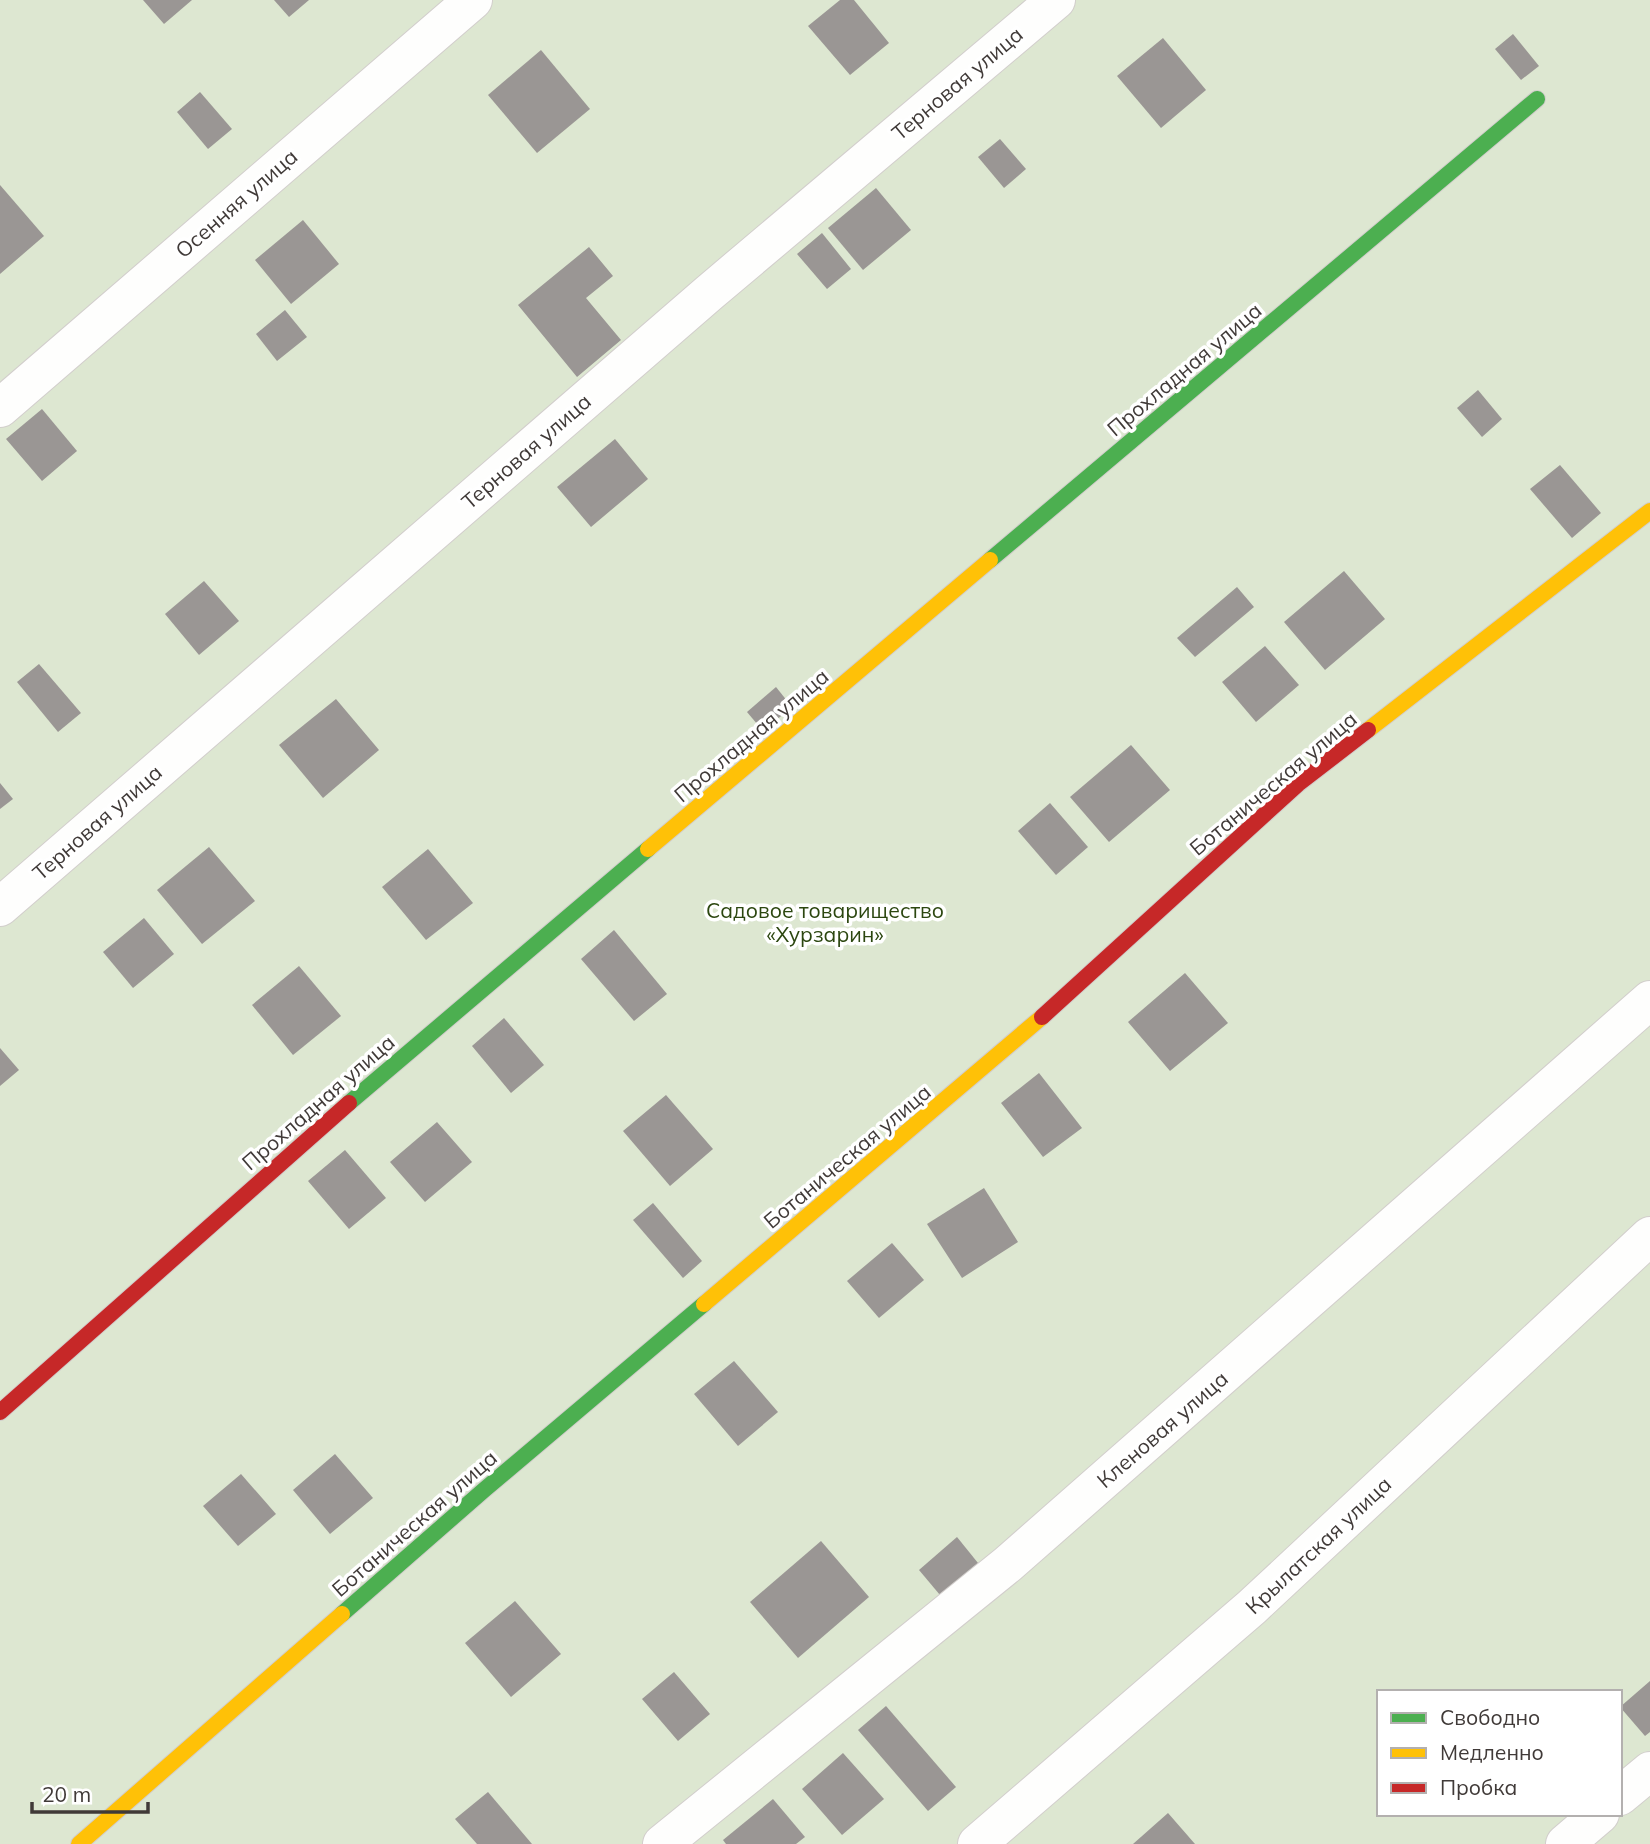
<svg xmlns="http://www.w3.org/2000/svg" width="1650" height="1844" viewBox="0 0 1650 1844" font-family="Mulish,sans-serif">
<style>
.green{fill:#dde7d1;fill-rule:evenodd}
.building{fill:#9a9694}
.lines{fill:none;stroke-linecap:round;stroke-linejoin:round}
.street-casing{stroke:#d2cecc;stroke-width:40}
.fast-casing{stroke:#d2cecc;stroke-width:18}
.slow-casing{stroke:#d2cecc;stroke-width:18}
.jam-casing{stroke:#d2cecc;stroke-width:18}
.street{stroke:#fefefd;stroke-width:38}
.fast{stroke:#4caf50;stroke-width:16}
.slow{stroke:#ffc107;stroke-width:16}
.jam{stroke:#c62828;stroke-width:16}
.labels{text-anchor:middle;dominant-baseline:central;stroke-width:7;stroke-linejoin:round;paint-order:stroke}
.street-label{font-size:21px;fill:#403a38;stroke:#fff}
.park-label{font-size:21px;fill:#2c4710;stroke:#fff}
</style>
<rect width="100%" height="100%" fill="#faf6f4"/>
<!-- green -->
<path class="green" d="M0,0H1650V1844H0ZM1379,1692H1620V1814H1379Z"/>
<!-- building -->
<g class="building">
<polygon points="143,0 192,0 164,24"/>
<polygon points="274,0 309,0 289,17"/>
<polygon points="840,0 854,0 889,43 850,75 808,26"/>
<polygon points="1513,34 1539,66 1521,80 1495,49"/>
<polygon points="1163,38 1206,90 1161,128 1117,76"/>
<polygon points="541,50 590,109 537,153 488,95"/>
<polygon points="200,92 232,129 208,149 177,112"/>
<polygon points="1000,139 1026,169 1004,188 978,157"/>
<polygon points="0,185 44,236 0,274"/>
<polygon points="876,188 911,230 863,270 828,228"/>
<polygon points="303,220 339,264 291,304 255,260"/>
<polygon points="822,233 851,269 827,289 797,254"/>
<polygon points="589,247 613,276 586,298 621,340 577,377 518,305"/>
<polygon points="285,310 307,337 277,361 256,334"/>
<polygon points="1478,390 1502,419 1482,437 1457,408"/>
<polygon points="42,409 77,451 42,481 6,439"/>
<polygon points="615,439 648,479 591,527 557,487"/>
<polygon points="1560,465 1601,513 1572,538 1530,489"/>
<polygon points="1344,571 1385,619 1325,670 1284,622"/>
<polygon points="204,581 239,621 199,655 165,614"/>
<polygon points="1237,587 1254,607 1195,657 1177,638"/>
<polygon points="1265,646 1299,685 1256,722 1222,682"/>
<polygon points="39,664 81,713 58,732 17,682"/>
<polygon points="776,687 792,707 763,731 747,712"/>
<polygon points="336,699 379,750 323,798 279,745"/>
<polygon points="1131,745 1170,790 1109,842 1070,797"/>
<polygon points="0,783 13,799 0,809"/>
<polygon points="1050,803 1088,847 1056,875 1018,831"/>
<polygon points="209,847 255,901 202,944 157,890"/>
<polygon points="428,849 473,903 426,940 382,887"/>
<polygon points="144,918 174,954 133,988 103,952"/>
<polygon points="614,930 667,994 634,1021 581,959"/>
<polygon points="299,966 341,1016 293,1055 252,1005"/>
<polygon points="1185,973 1228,1023 1170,1071 1128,1022"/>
<polygon points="504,1018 544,1065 511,1093 472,1046"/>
<polygon points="0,1048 19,1070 0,1086"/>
<polygon points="1039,1073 1082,1128 1043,1157 1001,1103"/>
<polygon points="666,1095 713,1149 670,1186 623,1131"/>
<polygon points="437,1122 472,1162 425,1202 390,1162"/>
<polygon points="345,1150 386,1198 349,1229 308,1181"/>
<polygon points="984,1188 1018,1242 962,1278 927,1224"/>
<polygon points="653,1203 702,1261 683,1278 633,1220"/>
<polygon points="892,1243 924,1280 879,1318 847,1281"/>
<polygon points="734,1361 778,1412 738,1446 694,1394"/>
<polygon points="335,1454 373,1498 330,1534 293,1490"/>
<polygon points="241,1474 276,1514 238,1546 203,1506"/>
<polygon points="957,1537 978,1563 940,1595 919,1570"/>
<polygon points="821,1541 869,1597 798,1658 750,1602"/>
<polygon points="515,1601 561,1654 511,1697 465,1643"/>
<polygon points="674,1672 710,1714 678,1741 642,1699"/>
<polygon points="1650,1681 1650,1732 1645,1736 1620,1707"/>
<polygon points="886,1706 956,1787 928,1811 858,1730"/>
<polygon points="843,1753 884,1799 842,1835 802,1789"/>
<polygon points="488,1792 532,1844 477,1844 455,1819"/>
<polygon points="773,1799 805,1837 796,1844 726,1844 723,1840"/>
<polygon points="1168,1813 1195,1844 1133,1844"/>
</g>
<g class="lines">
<defs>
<g id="street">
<polyline points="0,408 473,0"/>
<polyline points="0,907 709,293 1056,0"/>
<polyline points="1620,1796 1650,1771"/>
<polyline points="662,1844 1008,1564 1650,1000"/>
<polyline points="977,1844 1252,1607 1650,1236"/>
<polyline points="1565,1844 1600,1814"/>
</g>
<g id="fast">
<polyline points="990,560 1537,99"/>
<polyline points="349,1103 648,849"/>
<polyline points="342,1614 484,1490 704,1304"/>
</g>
<g id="slow">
<polyline points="1368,730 1650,511"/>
<polyline points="648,849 990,560"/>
<polyline points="704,1304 1042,1017"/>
<polyline points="79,1844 342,1614"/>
</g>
<g id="jam">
<polyline points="1042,1017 1298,784 1368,730"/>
<polyline points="0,1412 349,1103"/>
</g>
</defs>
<!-- street casing -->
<use href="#street" class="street-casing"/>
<!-- fast casing -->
<use href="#fast" class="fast-casing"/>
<!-- slow casing -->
<use href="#slow" class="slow-casing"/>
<!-- jam casing -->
<use href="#jam" class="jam-casing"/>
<!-- street -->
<use href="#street" class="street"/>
<!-- fast -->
<use href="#fast" class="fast"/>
<!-- slow -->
<use href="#slow" class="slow"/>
<!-- jam -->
<use href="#jam" class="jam"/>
</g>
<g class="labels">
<!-- street labels -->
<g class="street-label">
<text transform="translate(957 83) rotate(-40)">Терновая улица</text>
<text transform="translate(236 203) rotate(-41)">Осенняя улица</text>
<text transform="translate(1184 369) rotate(-40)">Прохладная улица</text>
<text transform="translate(526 451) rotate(-41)">Терновая улица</text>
<text transform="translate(751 735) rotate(-40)">Прохладная улица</text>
<text transform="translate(1273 783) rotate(-40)">Ботаническая улица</text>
<text transform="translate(97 822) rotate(-41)">Терновая улица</text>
<text transform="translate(318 1102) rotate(-41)">Прохладная улица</text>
<text transform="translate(847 1156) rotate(-40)">Ботаническая улица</text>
<text transform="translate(1162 1429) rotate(-41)">Кленовая улица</text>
<text transform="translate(414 1523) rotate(-41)">Ботаническая улица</text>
<text transform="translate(1318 1545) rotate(-43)">Крылатская улица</text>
</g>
<!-- park labels -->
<g class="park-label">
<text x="825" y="910">Садовое товарищество<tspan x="825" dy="24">«Хурзарин»</tspan></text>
</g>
</g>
<!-- legend -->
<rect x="1377" y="1690" width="245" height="126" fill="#ffffff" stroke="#b3b0af" stroke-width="2"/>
<rect x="1391" y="1713" width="35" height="10" fill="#4caf50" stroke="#b3b0af" stroke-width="2"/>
<text x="1440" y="1725" font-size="21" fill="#403a38">Свободно</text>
<rect x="1391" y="1748" width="35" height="10" fill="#ffc107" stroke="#b3b0af" stroke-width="2"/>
<text x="1440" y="1760" font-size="21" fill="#403a38">Медленно</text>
<rect x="1391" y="1783" width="35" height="10" fill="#c62828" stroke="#b3b0af" stroke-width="2"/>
<text x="1440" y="1795" font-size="21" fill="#403a38">Пробка</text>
<!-- scale -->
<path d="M32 1802v10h116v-10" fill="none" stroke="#403a38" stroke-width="3.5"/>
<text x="42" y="1802" font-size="21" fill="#403a38" stroke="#ffffff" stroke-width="5" paint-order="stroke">20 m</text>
</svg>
